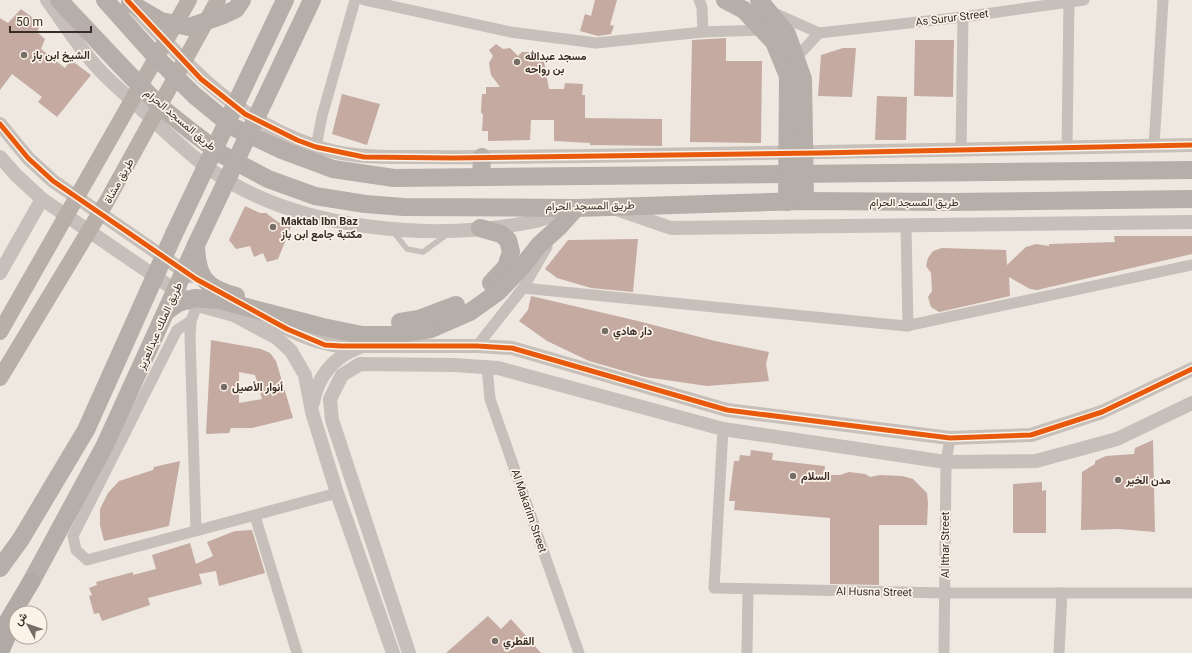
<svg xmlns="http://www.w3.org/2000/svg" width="1192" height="653" viewBox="0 0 1192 653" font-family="Roboto,Vazirmatn,sans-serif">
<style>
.building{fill:#c4aaa1;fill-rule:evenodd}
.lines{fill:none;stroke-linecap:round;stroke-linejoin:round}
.service{stroke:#c7bfb9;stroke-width:5.5}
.minor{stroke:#c7bfb9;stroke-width:11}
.tertiary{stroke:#c7bfb9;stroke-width:14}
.secondary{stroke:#b8afa9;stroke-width:16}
.primary{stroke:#b6aea9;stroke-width:18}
.trunk{stroke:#b2aaa4;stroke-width:18}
.cycleway-casing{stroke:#fbf2e8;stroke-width:8}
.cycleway{stroke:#e8590c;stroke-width:5}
.poi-dot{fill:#786e68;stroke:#fbf2e8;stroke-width:1.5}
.labels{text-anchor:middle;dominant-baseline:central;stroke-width:3.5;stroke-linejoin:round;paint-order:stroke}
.street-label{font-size:11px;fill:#392c27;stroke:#fbf2e8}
.poi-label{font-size:11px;font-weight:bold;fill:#392c27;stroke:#fbf2e8;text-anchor:start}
</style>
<rect width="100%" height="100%" fill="#eee8e1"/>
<!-- building -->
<g class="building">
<polygon points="595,0 617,0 610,25 614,26 611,34 598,36 580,31 585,14 591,16"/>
<polygon points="21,9 41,24 37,32 45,39 41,49 65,68 71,60 91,75 57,117 38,102 42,97 12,74 0,90 0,18 8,23"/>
<polygon points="726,38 726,61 762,61 761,143 690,142 692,40"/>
<polygon points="915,40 954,40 953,97 914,96"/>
<polygon points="496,44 503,49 510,48 518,56 522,52 534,52 544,61 549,89 564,89 565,83 583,84 582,95 585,95 585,118 662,119 662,146 590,145 590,143 554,141 554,120 531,120 530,140 488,141 488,131 482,131 483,115 481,112 482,94 486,94 486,87 500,87 491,75 489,63 493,56 489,50"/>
<polygon points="843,48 856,48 852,97 818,96 821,55"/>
<polygon points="342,94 380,104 367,145 332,134"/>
<polygon points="877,96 907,97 906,140 875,140"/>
<polygon points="245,206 260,213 266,213 278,222 291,227 278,259 267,262 263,253 254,257 250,246 236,249 229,240"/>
<polygon points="1114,236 1192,236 1192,254 1037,290 1030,289 1009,277 1010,296 939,312 931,307 928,297 932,291 931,273 926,266 928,258 933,251 942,248 1006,250 1007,265 1026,247 1036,244 1049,246 1049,244 1115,242"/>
<polygon points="638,239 633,292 591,288 557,278 545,269 568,240"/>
<polygon points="531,296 638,321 715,341 769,352 766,364 769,381 707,386 645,377 589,361 547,341 519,321 528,310"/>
<path d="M211,340L261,349L270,353L276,361L293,418L252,428H231L229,433L206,434ZM239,372L255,375L262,399L239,403Z"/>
<polygon points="1153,440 1155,532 1119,529 1081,530 1082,472 1095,464 1095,461 1106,456 1134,454 1135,448"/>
<polygon points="751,450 773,453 772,460 825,466 824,475 840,475 849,472 865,474 870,477 880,475 902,476 913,479 927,493 928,503 927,525 879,525 879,585 830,584 830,518 734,510 735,501 729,501 734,461 739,461 740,455 750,456"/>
<polygon points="180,461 169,526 104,541 100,525 100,509 108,493 119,481 153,470 154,467"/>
<polygon points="1042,482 1042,491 1046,490 1046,533 1013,533 1013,484"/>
<polygon points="252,530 265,573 219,586 216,571 199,574 202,584 148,598 150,605 102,621 99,613 94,614 89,596 92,595 89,588 97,585 96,582 133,572 133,575 156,569 152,555 190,543 196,564 213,556 207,542 235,531"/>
<polygon points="488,616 501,629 511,619 541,653 446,653"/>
</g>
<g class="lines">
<!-- service -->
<polyline class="service" points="392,230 407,249 423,252 449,233"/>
<!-- minor -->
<g class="minor">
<polyline points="364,0 510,32 596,43 703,32 762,30"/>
<polyline points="699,0 702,7 703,32"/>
<polyline points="772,12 819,33"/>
<polyline points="819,33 963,17 1084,0"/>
<polyline points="795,59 819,33"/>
<polyline points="1154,146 1163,0"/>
<polyline points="316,147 322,116 355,0"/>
<polyline points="1067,148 1069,0"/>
<polyline points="961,150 963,17"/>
<polyline points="906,225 908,326"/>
<polyline points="523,288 906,326 1192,265"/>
<polyline points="191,321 177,330 73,536 76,550 87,560 337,493"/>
<polyline points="477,346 523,288 547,247"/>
<polyline points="487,367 490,399 579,653"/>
<polyline points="723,429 714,588 945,593 1192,593"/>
<polyline points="255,516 297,653"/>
<polyline points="196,530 190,336 191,321 197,305"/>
<polyline points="747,653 748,589"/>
<polyline points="944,653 946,462 950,438"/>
<polyline points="1059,653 1062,593"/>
</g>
<!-- tertiary -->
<g class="tertiary">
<path d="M47,0C63,22 78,46 96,66C108,80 124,93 138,106C161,127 185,152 211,170C296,230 431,242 531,222C542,220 554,215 565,211"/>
<path d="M138,12C193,70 234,118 312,145C349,159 388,157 427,157C481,158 534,156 588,156C789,153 991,149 1192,145"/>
<polyline points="0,124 28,158 53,181 191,276"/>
<polyline points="0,157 16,175 42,199 197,305 234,315 277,338 291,351 305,375 312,412 337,493 393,653"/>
<polyline points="616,209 671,228 1192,222"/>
<polyline points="0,273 42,199"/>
<path d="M262,316C287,329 312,343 341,346H477L512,348L727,410L950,438L1031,435L1102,412L1192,369"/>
<path d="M313,403C317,378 333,357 358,348"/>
<polyline points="409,653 332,420 330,399 342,375 360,364 454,365 498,368 723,429 946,462 1036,461 1117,439 1192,403"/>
</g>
<!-- secondary -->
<g class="secondary">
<polyline points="0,332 189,0"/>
<polyline points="0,378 107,201 218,0"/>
</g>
<!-- primary -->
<g class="primary">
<polyline points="59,0 123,68 162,108 192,132 221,154 268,179 315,196 365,204 404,207 576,208 805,201 950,202 1192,199"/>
<polyline points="105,0 156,57 194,95 233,127 282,150 333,169 394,178 1192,170"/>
<polyline points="725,0 744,10 774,42 788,76 787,202"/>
<polyline points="759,0 787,34 803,79 805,201"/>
<polyline points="130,3 161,21 189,27 221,16 236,9 242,0"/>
<polyline points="481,177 482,157"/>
<polyline points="480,228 501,234 508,240 511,252 506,267 491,283"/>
<path d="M196,245C197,277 205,288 236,296"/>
<polyline points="167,311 178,303 195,298 219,300 323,327 362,335 393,335 431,329 470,312 498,292 521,268 539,245 559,227 576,208"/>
<polyline points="400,322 419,319 456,305"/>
<polyline points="0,568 21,539 86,430 174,234 285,0"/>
<polyline points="31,582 105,445 196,245 312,0"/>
</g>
<!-- trunk -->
<g class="trunk">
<polyline points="0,634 31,582"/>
<polyline points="0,652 13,623"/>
</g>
<defs>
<g id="cycleway">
<polyline points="127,0 201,79 245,114 297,140 316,147 364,157 453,158 819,153 1192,145"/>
<polyline points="0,124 28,158 53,181 196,279 287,329 325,345 341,346 477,346 512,348 727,410 950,438 1031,435 1102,412 1192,369"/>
</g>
</defs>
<!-- cycleway casing -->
<use href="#cycleway" class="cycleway-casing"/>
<!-- cycleway -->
<use href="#cycleway" class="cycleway"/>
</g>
<!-- markers -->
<g class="poi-dot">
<circle cx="24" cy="55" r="4"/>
<circle cx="517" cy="62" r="4"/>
<circle cx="273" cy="227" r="4"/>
<circle cx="605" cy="331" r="4"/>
<circle cx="224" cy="387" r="4"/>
<circle cx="793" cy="476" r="4"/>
<circle cx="1118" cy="480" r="4"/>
<circle cx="495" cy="641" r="4"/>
</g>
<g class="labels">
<!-- street labels -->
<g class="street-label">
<text transform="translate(952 18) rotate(-7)">As Surur Street</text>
<text transform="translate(180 120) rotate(40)">طريق المسجد الحرام</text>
<text transform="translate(119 181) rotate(-61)">طريق مشاة</text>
<text x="914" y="202">طريق المسجد الحرام</text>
<text transform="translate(590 206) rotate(-1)">طريق المسجد الحرام</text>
<text transform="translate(160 326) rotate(-66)">طريق الملك عبدالعزيز</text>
<text transform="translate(529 511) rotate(71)">Al Makarim Street</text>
<text transform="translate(945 545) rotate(-90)">Al Ithar Street</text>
<text transform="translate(874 592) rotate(1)">Al Husna Street</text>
</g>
<!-- poi labels -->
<g class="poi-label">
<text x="32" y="55">الشيخ ابن باز</text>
<text x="525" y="56">مسجد عبدالله<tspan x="525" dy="13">بن رواحه</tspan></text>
<text x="281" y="221">Maktab Ibn Baz<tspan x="281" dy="13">مكتبة جامع ابن باز</tspan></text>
<text x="613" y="331">دار هادي</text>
<text x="232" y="387">أنوار الأصيل</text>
<text x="801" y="476">السلام</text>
<text x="1126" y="480">مدن الخير</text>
<text x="503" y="641">القطري</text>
</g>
</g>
<!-- north arrow -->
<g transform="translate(28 625) rotate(310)"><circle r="19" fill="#fbf2e8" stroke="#ada39b"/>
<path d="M0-3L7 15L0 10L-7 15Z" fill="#786e68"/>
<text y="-6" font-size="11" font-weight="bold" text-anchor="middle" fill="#392c27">ش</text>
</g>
<!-- scale -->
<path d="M10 26v6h81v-6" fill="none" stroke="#392c27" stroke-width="2"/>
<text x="16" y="26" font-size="12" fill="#392c27" stroke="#fbf2e8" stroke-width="3" paint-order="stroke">50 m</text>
</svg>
